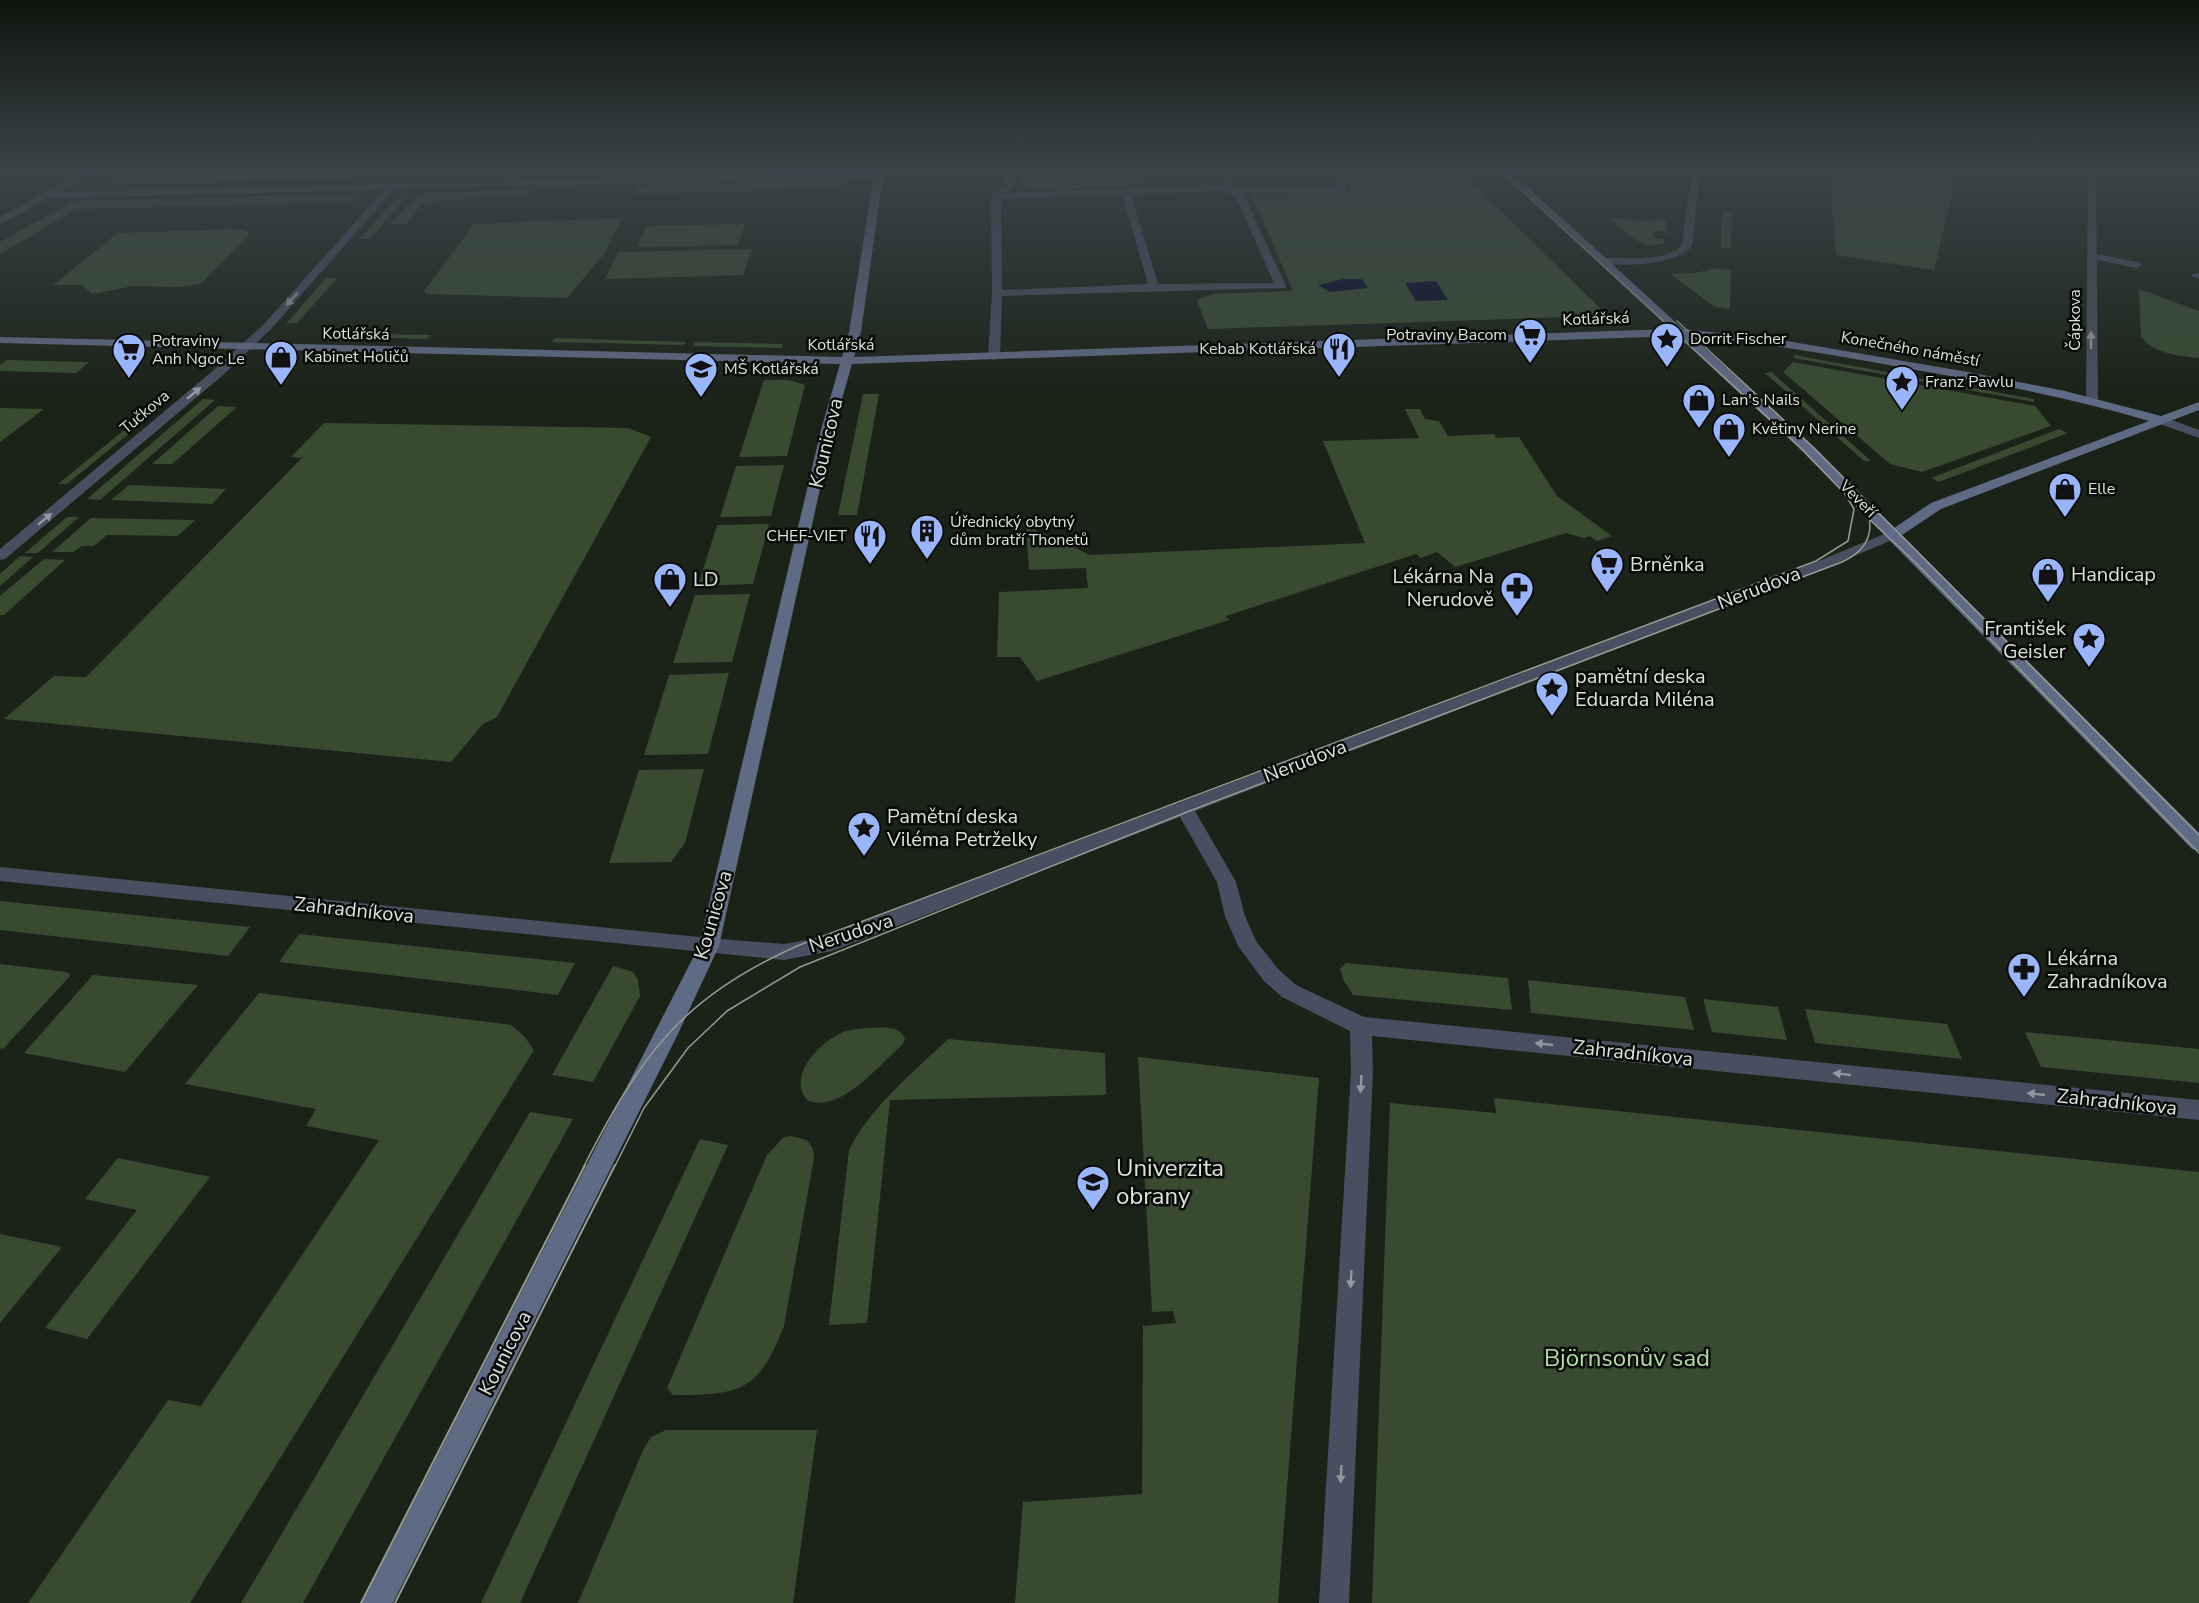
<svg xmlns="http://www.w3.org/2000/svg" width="2199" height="1603" viewBox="0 0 2199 1603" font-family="'Nunito Sans',sans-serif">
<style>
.green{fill:#384b31}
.water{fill:#050d2c}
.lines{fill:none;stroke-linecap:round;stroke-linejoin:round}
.lane{fill:#484f60;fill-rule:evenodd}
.street{fill:#484f60;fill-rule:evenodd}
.secondary{fill:#5f6a84;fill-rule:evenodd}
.tram-far1{stroke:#959b93;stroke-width:1.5}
.tram{stroke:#959b93;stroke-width:2}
.oneway{fill:#92989e}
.labels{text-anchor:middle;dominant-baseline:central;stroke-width:5;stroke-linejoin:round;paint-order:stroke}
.far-street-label{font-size:16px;fill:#dde2dc;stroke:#070a06}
.far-poi-label{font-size:16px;fill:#dde2dc;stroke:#070a06;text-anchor:start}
.street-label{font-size:20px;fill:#dde2dc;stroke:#070a06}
.poi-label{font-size:20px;fill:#dde2dc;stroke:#070a06;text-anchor:start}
.near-poi-label{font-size:24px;fill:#dde2dc;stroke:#070a06;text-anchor:start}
.near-park-label{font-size:24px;fill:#b1dfa2;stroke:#070a06}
</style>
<rect width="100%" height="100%" fill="#1b2218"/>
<!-- green -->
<g class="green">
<polygon points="129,168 148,168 134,177 340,172 357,168 383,168 372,175 353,179 108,183 109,180"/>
<polygon points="1021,168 1141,168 1145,185 1030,190 1021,186"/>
<polygon points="1341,168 1457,168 1603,311 1595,312 1598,316 1208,329 1197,300 1212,294 1293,291 1252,195 1349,193 1351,184"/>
<polygon points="1829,168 1958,168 1934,270 1836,255"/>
<polygon points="843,181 842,188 635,194 638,186"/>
<polygon points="533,189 527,197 437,200 431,204 423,203 406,224 391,224 415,197 431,192"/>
<polygon points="358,194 349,202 77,209 0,254 0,242 74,201"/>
<polygon points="407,197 370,239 360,239 396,198"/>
<polygon points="1722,212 1732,213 1731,249 1721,247"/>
<path d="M1608,217L1646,221L1667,219L1665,236L1663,231H1654L1653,238L1664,239V243C1641,252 1624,230 1608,217Z"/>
<polygon points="622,218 604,254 567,298 427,294 424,291 474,224"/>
<polygon points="745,224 738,245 637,247 647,226"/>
<polygon points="235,229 248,232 249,236 200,284 179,287 133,286 98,293 91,293 82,285 53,285 118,233"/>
<polygon points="752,249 743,275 605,279 618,252"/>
<polygon points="1717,268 1731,270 1730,309 1715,307 1670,274 1694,273"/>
<polygon points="326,278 337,278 297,323 286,324"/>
<path d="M2139,289L2199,311V358C2180,356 2153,354 2141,336Z"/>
<polygon points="324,333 431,335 427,339 321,336"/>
<polygon points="555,338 686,342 683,345 552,342"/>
<polygon points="695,342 783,344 782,348 693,346"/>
<polygon points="1794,355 2034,399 2034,402 1794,358"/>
<polygon points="7,360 84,362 89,362 76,373 0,371 0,365"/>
<polygon points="1793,362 2035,406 2051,426 1922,472 1890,464 1783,372"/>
<polygon points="1772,372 1775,375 1871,461 1864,461 1765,373"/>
<polygon points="764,380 789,380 805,385 787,456 739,457"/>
<polygon points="863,394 879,394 857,515 838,515"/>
<polygon points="203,399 215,400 100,500 87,499"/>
<polygon points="218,406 237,407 172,464 152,464"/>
<polygon points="0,408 44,409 0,442"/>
<polygon points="1405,409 1420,409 1425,419 1439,421 1448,436 1494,434 1496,438 1519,437 1557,496 1612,536 1597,541 1590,536 1584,538 1566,533 1455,567 1437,552 1421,558 1416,554 1226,616 1229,620 1037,681 1020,657 997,657 999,592 1088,588 1086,568 1029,570 1026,525 1090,555 1365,543 1323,441 1419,438"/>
<polygon points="324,423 628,428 651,437 497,717 483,724 451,762 4,719 54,676 86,677 302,458 291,457"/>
<polygon points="2059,429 2068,433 1939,482 1931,478"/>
<polygon points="123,431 132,431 67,484 58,484"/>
<polygon points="784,465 771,516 720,517 736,466"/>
<polygon points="129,485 226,489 212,504 111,500"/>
<polygon points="67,517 79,517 38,553 25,553"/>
<polygon points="91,518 195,520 178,536 107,535 94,546 82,546 73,552 52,552"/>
<polygon points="769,524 753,584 698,586 717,525"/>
<polygon points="20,556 33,557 0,586 0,574"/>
<polygon points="44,559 65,560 4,615 0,615 0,596"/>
<polygon points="750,594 732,662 673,663 695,595"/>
<polygon points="729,673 708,754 644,755 669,675"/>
<polygon points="704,769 685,843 671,862 609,863 639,770"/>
<polygon points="0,901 250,927 228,956 0,930"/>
<polygon points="299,934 575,963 558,995 279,962"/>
<polygon points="1346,963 1508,978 1512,1010 1353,995 1344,981 1340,969"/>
<polygon points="0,964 67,972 70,976 3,1049 0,1048"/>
<polygon points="613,966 633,972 638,979 640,996 593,1082 552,1075"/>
<polygon points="93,975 198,985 125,1072 24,1053"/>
<polygon points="1528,980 1685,997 1694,1030 1531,1013"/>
<polygon points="259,993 511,1025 524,1036 534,1050 190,1603 28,1603 168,1400 201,1406 379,1140 306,1126 316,1109 185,1084"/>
<polygon points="1703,999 1778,1007 1787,1040 1712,1032"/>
<polygon points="1805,1009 1947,1024 1962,1059 1815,1043"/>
<path d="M866,1028C880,1028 899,1024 905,1039L902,1045C879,1065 839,1115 807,1100C786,1074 823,1039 846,1031C852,1029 860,1029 866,1028Z"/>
<polygon points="2025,1032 2199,1049 2199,1083 2041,1067"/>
<path d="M948,1039L1105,1053L1106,1095L890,1100L867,1323L829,1325L849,1150C871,1106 913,1073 948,1039Z"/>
<polygon points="1138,1057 1319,1078 1278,1603 1015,1603 1023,1502 1142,1494 1143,1326 1176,1323 1173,1311 1152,1312"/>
<polygon points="1494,1098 2199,1172 2199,1603 1372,1603 1390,1103 1496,1113"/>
<polygon points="530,1112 573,1119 303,1603 241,1603"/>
<path d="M791,1136L807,1140L813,1149L814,1158L784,1326C758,1392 741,1395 673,1395L667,1388L767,1155L784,1137Z"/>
<polygon points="700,1139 728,1145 520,1603 481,1603"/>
<polygon points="118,1158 210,1177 87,1339 45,1328 137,1210 85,1199"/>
<polygon points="0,1234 62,1247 0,1323"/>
<polygon points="666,1430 817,1430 793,1603 578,1603 644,1448 651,1437"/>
</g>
<!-- water -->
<g class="water">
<polygon points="1343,279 1362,279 1368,288 1330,292 1318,285"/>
<polygon points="1436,281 1448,300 1416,301 1405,283"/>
</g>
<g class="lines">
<!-- lane -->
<g class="lane">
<path d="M1004,168H1012L1015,186L1006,193L1223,185L1218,168H1227L1232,186L1247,188L1336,186V181L1330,168H1339L1346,181L1345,189L1340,192L1243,193L1286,286L1285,288L1002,296L1000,357L994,360L988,357L992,293L991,196L1005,185ZM1226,191L1236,197L1274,283L1158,284L1131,194ZM1122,194L1148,284L1002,290L1001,199Z"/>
<polygon points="2092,253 2137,262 2142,265 2137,268 2088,258 2088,254"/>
<polygon points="2199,273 2199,279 2192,276 2193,274"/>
</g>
<!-- street -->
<g class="street">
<polygon points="89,168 100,168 60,192 389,184 395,180 399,184 879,172 884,175 879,178 394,189 272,328 223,375 5,559 0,560 0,549 215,369 264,324 384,190 49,198 0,224 0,217"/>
<path d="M1692,168H1700L1692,246C1677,265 1623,267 1600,263L1599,261L1604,258C1626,257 1666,263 1682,245Z"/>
<polygon points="2088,168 2096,168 2098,399 2092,403 2086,399"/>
<polygon points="2161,416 2199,430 2199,438 2157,423 2157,417"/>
<polygon points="1894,530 1899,531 1899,537 1826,568 1195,811 1236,882 1245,916 1256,941 1278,969 1296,985 1364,1017 2199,1100 2199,1120 1372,1036 1373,1072 1349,1603 1319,1603 1351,1072 1350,1031 1282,997 1264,981 1238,946 1225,916 1217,882 1180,817 832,951 784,960 0,881 0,867 709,938 784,944 823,937 1816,562"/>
</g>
<!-- secondary -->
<path class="secondary" d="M875,168H884L861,332L854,357L1671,329L1497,168H1507L1683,329L1769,338L1968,372L2065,391L2161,416L2199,402V410L1941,509L1902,535L2199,833V851L2192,849L1803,452L1678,336L852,364L833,430L719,946L677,1036L393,1603H362L699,946L821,430L840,364L0,343V337L842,357L849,332ZM1691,336C1759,342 1827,354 1894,366C1980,381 2066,396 2149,421L1931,503L1894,528L1813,446Z"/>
<!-- tram-far1 -->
<g class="tram-far1">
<polyline points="1497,168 1801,448 1849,498"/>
<polyline points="1677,321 1815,449 2199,835"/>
<polyline points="1868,518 1917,564 2199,853"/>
<path d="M584,1166C641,1055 680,999 797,946L1816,561L1848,541L1854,509L1845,494"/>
<path d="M615,1166L644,1108L688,1048L727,1011L800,967L1187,812L1842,562C1875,547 1877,520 1857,492"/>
</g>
<!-- tram -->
<g class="tram">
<polyline points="361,1603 585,1165"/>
<polyline points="395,1603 615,1165"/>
</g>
</g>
<!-- one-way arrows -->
<defs><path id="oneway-solid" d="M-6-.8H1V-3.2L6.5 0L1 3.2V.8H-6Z" transform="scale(1.5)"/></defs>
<g class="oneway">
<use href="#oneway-solid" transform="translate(292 299) rotate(132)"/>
<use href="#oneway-solid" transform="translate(2091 340) rotate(-90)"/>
<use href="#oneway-solid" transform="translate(194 393) rotate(-40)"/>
<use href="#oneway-solid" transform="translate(45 519) rotate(-40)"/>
<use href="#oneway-solid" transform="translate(1544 1044) rotate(-174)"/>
<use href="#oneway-solid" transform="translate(1842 1074) rotate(-174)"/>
<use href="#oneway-solid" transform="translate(1361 1084) rotate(93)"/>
<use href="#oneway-solid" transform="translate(2036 1094) rotate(-174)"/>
<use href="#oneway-solid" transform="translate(1351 1279) rotate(93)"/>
<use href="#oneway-solid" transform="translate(1341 1474) rotate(93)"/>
</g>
<!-- sky -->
<linearGradient id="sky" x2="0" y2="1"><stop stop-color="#0f130d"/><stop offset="0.43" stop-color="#394448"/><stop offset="1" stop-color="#394448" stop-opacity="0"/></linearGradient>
<rect width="2199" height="393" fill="url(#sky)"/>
<!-- icons -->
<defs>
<symbol id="supermarket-pin" viewBox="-11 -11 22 30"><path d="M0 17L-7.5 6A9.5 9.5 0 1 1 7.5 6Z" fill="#99b5fd" stroke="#070a06"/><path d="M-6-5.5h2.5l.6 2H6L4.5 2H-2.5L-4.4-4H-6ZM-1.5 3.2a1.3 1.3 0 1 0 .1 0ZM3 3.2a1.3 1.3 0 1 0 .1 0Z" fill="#111"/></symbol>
<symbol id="sight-pin" viewBox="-11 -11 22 30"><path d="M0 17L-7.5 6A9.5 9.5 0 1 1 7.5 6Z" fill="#99b5fd" stroke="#070a06"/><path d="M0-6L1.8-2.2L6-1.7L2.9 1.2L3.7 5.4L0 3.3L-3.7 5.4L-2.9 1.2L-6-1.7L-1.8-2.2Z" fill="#111"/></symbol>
<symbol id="restaurant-pin" viewBox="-11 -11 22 30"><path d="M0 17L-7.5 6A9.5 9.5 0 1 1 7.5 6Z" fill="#99b5fd" stroke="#070a06"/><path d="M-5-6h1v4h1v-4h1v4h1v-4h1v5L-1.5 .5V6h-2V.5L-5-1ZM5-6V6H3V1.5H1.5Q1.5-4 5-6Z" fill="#111"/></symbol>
<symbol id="shop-pin" viewBox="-11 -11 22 30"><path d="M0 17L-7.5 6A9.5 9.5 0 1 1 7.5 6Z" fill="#99b5fd" stroke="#070a06"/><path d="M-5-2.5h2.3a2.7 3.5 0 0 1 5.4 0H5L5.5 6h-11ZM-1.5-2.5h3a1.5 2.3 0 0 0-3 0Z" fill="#111"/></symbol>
<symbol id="school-pin" viewBox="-11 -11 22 30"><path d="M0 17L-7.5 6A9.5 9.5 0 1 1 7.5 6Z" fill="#99b5fd" stroke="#070a06"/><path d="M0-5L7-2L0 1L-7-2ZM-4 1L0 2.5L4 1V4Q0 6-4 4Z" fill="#111"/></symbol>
<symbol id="building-pin" viewBox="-11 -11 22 30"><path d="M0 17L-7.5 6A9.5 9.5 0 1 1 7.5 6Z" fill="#99b5fd" stroke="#070a06"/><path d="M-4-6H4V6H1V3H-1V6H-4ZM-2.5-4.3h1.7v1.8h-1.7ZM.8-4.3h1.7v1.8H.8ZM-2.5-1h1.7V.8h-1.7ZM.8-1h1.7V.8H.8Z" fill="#111"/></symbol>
<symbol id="pharmacy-pin" viewBox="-11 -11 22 30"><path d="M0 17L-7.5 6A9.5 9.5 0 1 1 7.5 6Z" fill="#99b5fd" stroke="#070a06"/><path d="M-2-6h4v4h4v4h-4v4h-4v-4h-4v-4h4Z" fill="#111"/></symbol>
<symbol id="university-pin" viewBox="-11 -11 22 30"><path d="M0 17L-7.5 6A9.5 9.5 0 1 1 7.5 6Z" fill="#99b5fd" stroke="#070a06"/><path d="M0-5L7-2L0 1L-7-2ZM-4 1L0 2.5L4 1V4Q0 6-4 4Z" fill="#111"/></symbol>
</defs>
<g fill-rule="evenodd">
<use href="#supermarket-pin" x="1511" y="316" width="38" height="52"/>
<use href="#sight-pin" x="1648" y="320" width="38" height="52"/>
<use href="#restaurant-pin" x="1320" y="330" width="38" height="52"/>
<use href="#supermarket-pin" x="110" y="331" width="38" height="52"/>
<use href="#shop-pin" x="262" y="338" width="38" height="52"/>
<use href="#school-pin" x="682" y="350" width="38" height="52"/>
<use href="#sight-pin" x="1883" y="363" width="38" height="52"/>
<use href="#shop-pin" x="1680" y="381" width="38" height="52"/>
<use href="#shop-pin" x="1710" y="410" width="38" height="52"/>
<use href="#shop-pin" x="2046" y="470" width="38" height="52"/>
<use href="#building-pin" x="908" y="512" width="38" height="52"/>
<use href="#restaurant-pin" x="851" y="517" width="38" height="52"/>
<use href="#supermarket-pin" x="1588" y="545" width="38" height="52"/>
<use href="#shop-pin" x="2029" y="555" width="38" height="52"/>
<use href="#shop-pin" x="651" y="560" width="38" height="52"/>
<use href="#pharmacy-pin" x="1498" y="569" width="38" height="52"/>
<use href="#sight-pin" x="2070" y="620" width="38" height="52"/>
<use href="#sight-pin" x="1533" y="669" width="38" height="52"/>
<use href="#sight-pin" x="845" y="809" width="38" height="52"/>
<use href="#pharmacy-pin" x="2005" y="950" width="38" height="52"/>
<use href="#university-pin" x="1074" y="1163" width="38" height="52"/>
</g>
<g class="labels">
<!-- far-street labels -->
<g class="far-street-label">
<text transform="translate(1596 319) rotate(-2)">Kotlářská</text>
<text transform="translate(2075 320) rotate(-90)">Čápkova</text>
<text transform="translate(356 334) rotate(1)">Kotlářská</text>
<text x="841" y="345">Kotlářská</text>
<text transform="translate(1910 349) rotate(10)">Konečného náměstí</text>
<text transform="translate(145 412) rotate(-40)">Tučkova</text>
<text transform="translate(1858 499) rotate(45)">Veveří</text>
</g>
<!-- far-poi labels -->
<g class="far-poi-label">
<text x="1507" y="335" text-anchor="end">Potraviny Bacom</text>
<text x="1690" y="339">Dorrit Fischer</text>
<text x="152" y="341">Potraviny<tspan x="152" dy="18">Anh Ngoc Le</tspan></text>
<text x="1316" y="349" text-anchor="end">Kebab Kotlářská</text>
<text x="304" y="357">Kabinet Holičů</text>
<text x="724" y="369">MŠ Kotlářská</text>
<text x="1925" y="382">Franz Pawlu</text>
<text x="1722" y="400">Lan's Nails</text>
<text x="1752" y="429">Květiny Nerine</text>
<text x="2088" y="489">Elle</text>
<text x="950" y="522">Úřednický obytný<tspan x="950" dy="18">dům bratří Thonetů</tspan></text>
<text x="847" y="536" text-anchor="end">CHEF-VIET</text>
</g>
<!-- street labels -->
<g class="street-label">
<text transform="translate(826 443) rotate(-77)">Kounicova</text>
<text transform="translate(1759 588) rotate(-21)">Nerudova</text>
<text transform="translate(1305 761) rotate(-21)">Nerudova</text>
<text transform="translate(354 910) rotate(6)">Zahradníkova</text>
<text transform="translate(713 915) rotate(-74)">Kounicova</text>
<text transform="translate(851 933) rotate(-18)">Nerudova</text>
<text transform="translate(1633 1053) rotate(6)">Zahradníkova</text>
<text transform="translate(2117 1102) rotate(6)">Zahradníkova</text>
<text transform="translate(505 1353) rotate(-63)">Kounicova</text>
</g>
<!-- poi labels -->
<g class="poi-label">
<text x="1630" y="564">Brněnka</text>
<text x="2071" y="574">Handicap</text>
<text x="1494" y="576" text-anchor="end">Lékárna Na<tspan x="1494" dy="23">Nerudově</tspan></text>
<text x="693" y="579">LD</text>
<text x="2066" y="628" text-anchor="end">František<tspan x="2066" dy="23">Geisler</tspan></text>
<text x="1575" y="676">pamětní deska<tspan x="1575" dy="23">Eduarda Miléna</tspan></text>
<text x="887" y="816">Pamětní deska<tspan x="887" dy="23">Viléma Petrželky</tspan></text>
<text x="2047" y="958">Lékárna<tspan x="2047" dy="23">Zahradníkova</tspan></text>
</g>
<!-- near-poi labels -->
<g class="near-poi-label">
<text x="1116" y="1168">Univerzita<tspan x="1116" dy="28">obrany</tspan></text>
</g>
<!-- near-park labels -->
<g class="near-park-label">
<text x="1627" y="1358">Björnsonův sad</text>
</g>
</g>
</svg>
